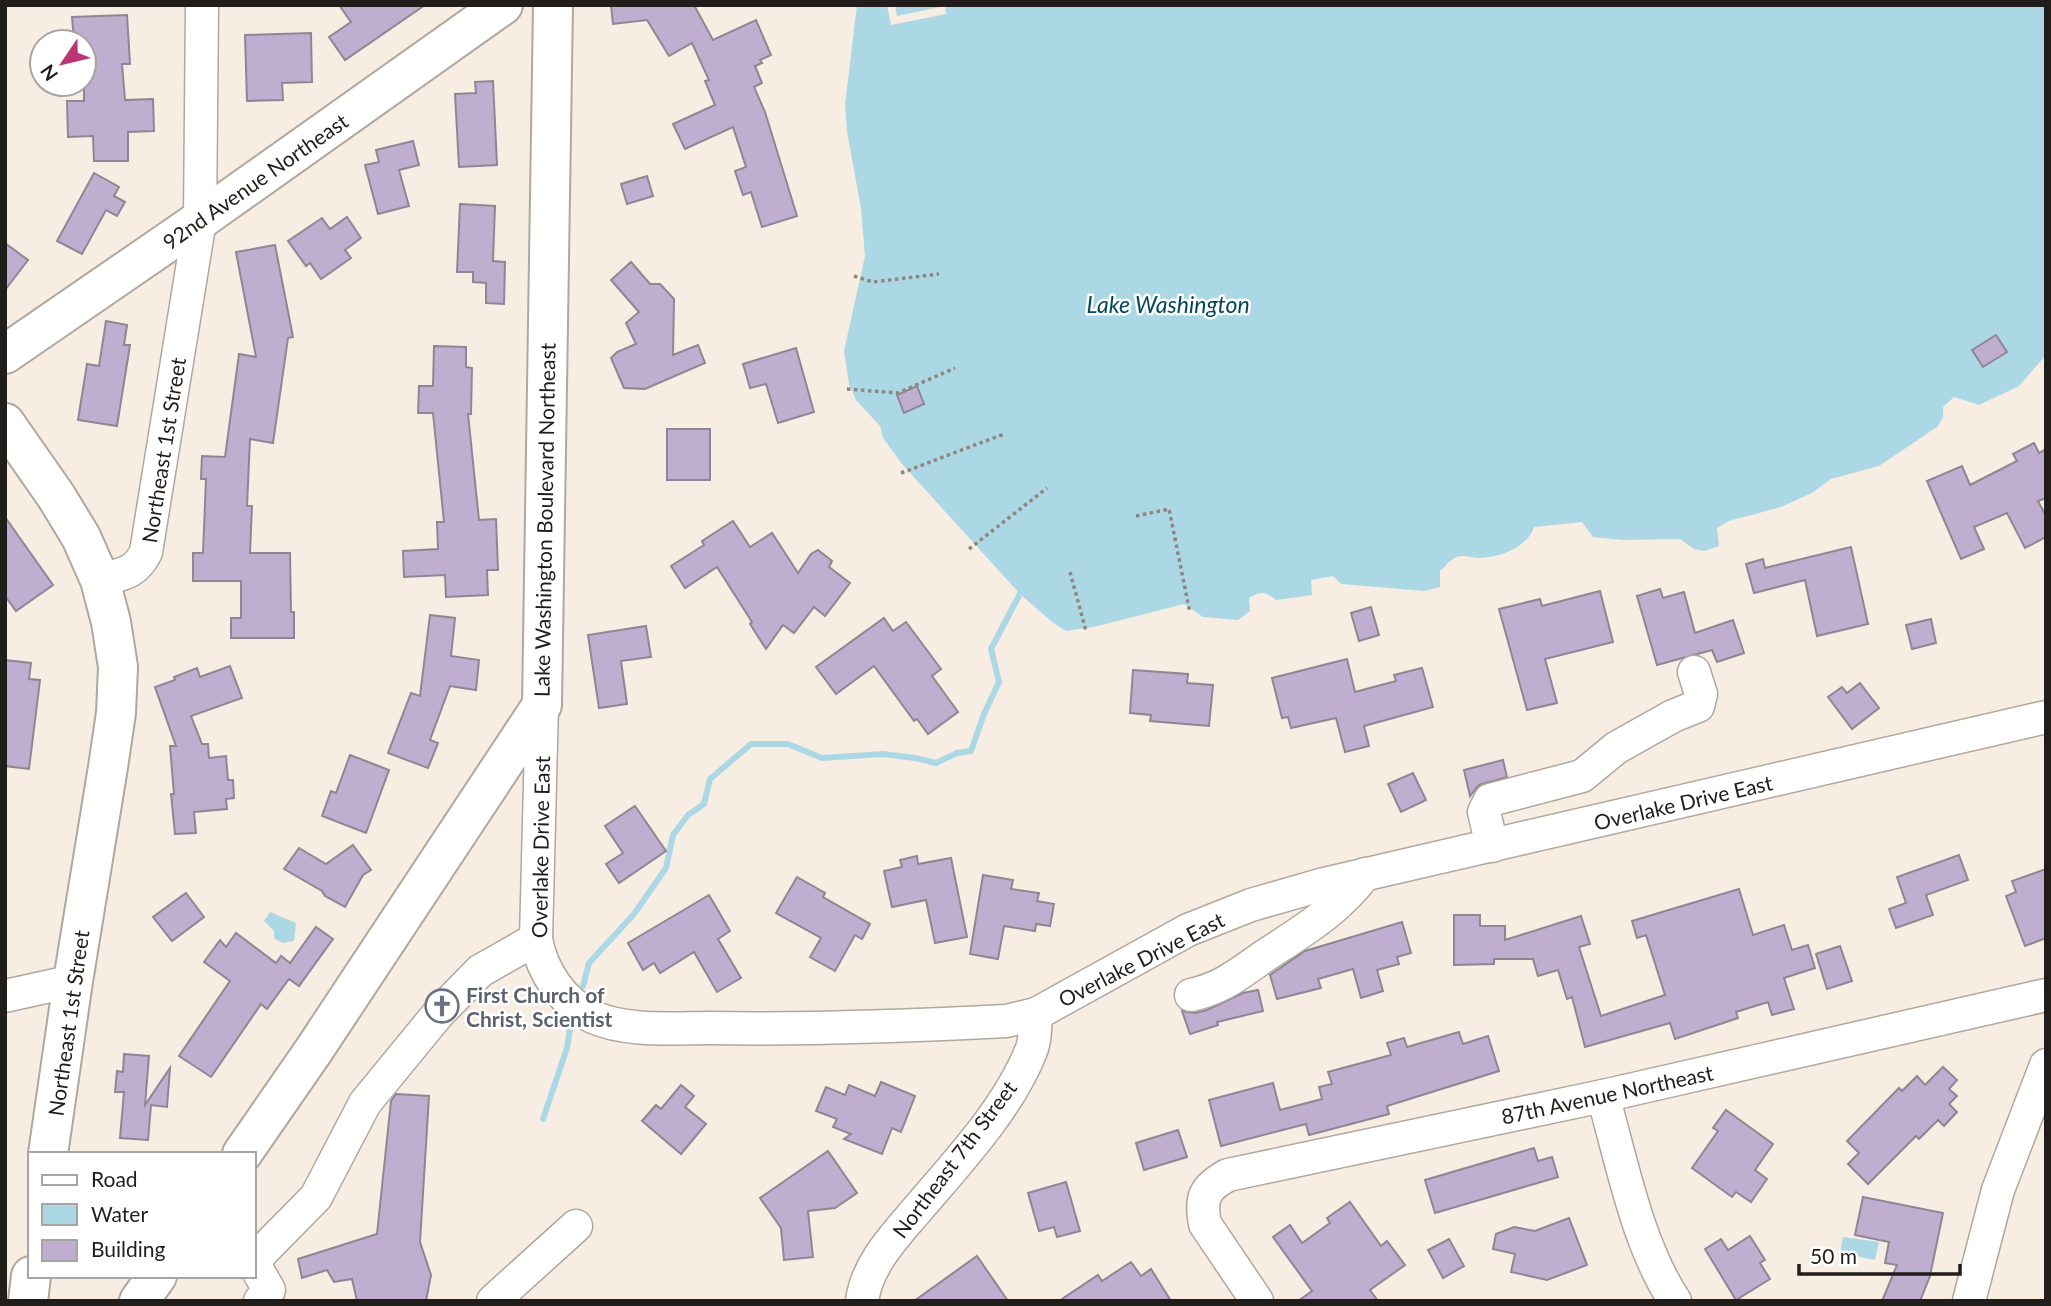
<svg xmlns="http://www.w3.org/2000/svg" width="2051" height="1306" viewBox="0 0 2051 1306" font-family="Lato,sans-serif">
<style>
.water{fill:#acd8e6}
.pier{fill:#f8ede2}
.lines{fill:none;stroke-linecap:round;stroke-linejoin:round}
.stream{stroke:#acd8e6;stroke-width:6}
.building{fill:#bfaecf;stroke:#8d8793;stroke-width:2}
.minor-casing{stroke:#b0a79d;stroke-width:35}
.major-casing{stroke:#b0a79d;stroke-width:42}
.path{stroke:#8e867f;stroke-width:3.5;stroke-dasharray:3.5 3.5;stroke-linecap:butt}
.minor{stroke:#fff;stroke-width:32}
.major{stroke:#fff;stroke-width:38}
.labels{text-anchor:middle;dominant-baseline:central;stroke-width:5;stroke-linejoin:round;paint-order:stroke}
.street-label{font-size:21px;fill:#211d1a;stroke:#fff}
.worship-label{font-size:21px;font-weight:bold;fill:#5b616d;stroke:#fff;text-anchor:start}
.water-label{font-size:23px;font-style:italic;fill:#054756;stroke:#fff}
</style>
<rect width="100%" height="100%" fill="#f8ede2"/>
<!-- water -->
<g class="water">
<path d="M857,5H2046V355L2019,386L1979,405L1954,397L1943,407V418L1937,427L1879,466L1831,479L1812,493L1781,507L1729,521L1717,528L1719,546L1704,551L1694,549L1680,539L1623,540L1593,537L1582,522L1534,527C1528,547 1500,558 1479,558C1472,558 1463,554 1457,557C1450,559 1445,567 1440,571V587L1425,591L1341,584L1333,576L1311,580L1312,595L1276,600C1265,591 1261,591 1249,598L1250,611L1238,620L1203,617L1184,604L1098,626L1066,631L1052,622L1020,594L902,464L883,438L880,426L856,400L849,384L844,351L865,256L861,208L847,132L845,105Z"/>
<polygon points="270,912 296,923 294,941 282,943 274,938 274,931 264,921"/>
<polygon points="1843,1237 1879,1242 1875,1260 1840,1253"/>
</g>
<!-- pier -->
<polygon class="pier" points="887,5 895,5 897,16 945,6 946,14 891,25"/>
<g class="lines">
<!-- stream -->
<g class="stream">
<polyline points="583,986 589,963 634,914 666,868 673,835 688,815 704,804 710,779 751,744 788,744 822,758 883,754 915,758 936,763 957,753 971,751 984,714 999,682 991,649 1023,588"/>
<polyline points="543,1119 567,1048 571,1022"/>
</g>
</g>
<!-- building -->
<g class="building">
<polygon points="339,5 425,5 345,60 329,37 351,22"/>
<polygon points="611,5 694,5 713,40 756,20 771,55 760,60 762,63 755,66 762,83 754,87 765,112 797,216 762,227 751,192 743,195 735,171 746,167 733,127 685,149 673,124 715,105 705,81 709,80 692,43 669,56 647,20 613,24"/>
<polygon points="127,15 130,64 122,64 125,100 153,99 154,131 128,132 128,161 94,161 93,136 68,137 67,101 84,101 84,42 74,42 72,17"/>
<polygon points="311,33 312,82 282,83 283,100 247,101 245,35"/>
<polygon points="493,81 497,165 459,167 455,94 476,93 475,82"/>
<polygon points="413,141 419,165 399,170 409,206 378,214 365,165 379,162 376,150"/>
<polygon points="94,173 119,187 114,196 125,202 117,216 106,210 82,254 57,241"/>
<polygon points="647,176 653,196 627,204 621,184"/>
<polygon points="460,204 495,206 493,261 505,262 504,304 486,303 486,283 473,282 473,272 457,272"/>
<polygon points="347,217 361,238 345,250 351,258 321,279 310,263 306,266 288,241 322,218 330,229"/>
<polygon points="5,243 28,260 5,290"/>
<polygon points="275,245 293,337 288,338 273,443 250,439 247,506 252,506 250,553 290,553 291,612 294,612 294,638 231,638 231,618 241,618 241,581 193,581 193,553 203,553 206,479 201,479 202,456 225,457 239,354 256,357 236,252"/>
<polygon points="631,262 650,284 660,284 674,299 673,355 698,345 705,363 645,389 624,388 611,358 617,352 636,344 626,323 639,312 611,280"/>
<polygon points="106,321 127,325 124,345 130,345 117,426 78,420 87,364 99,366"/>
<polygon points="1996,335 2007,352 1983,367 1972,350"/>
<polygon points="434,346 466,347 466,367 472,368 471,414 468,414 479,520 496,519 498,570 487,570 488,595 446,597 445,575 404,577 403,551 438,549 437,522 444,522 433,413 418,413 419,386 433,386"/>
<polygon points="796,348 814,412 778,423 766,384 750,388 743,364"/>
<polygon points="917,386 924,404 904,413 897,395"/>
<rect x="667" y="429" width="43" height="51"/>
<polygon points="2034,443 2039,453 2046,449 2046,498 2038,501 2046,516 2046,537 2025,548 2007,513 1974,527 1984,549 1961,559 1927,481 1962,466 1970,485 2017,461 2013,454"/>
<polygon points="5,517 53,585 16,611 5,596"/>
<polygon points="733,521 750,547 772,533 798,573 811,554 818,550 832,561 829,567 850,583 825,616 814,607 794,633 783,625 766,649 750,624 752,622 717,567 685,588 671,566 704,545 702,541"/>
<polygon points="1851,547 1868,624 1817,636 1805,580 1754,593 1746,564 1763,559 1765,568"/>
<polygon points="1660,589 1663,598 1684,592 1695,633 1733,620 1744,653 1717,662 1712,650 1657,665 1637,596"/>
<polygon points="1600,591 1613,642 1545,659 1557,703 1527,710 1499,609 1540,599 1542,606"/>
<polygon points="1371,607 1379,635 1359,641 1351,613"/>
<polygon points="430,615 455,618 451,656 479,660 476,690 450,686 430,740 438,743 428,768 388,753 411,693 420,696"/>
<polygon points="884,618 893,631 906,622 941,669 932,676 958,712 928,734 917,719 914,721 874,666 836,694 816,667"/>
<polygon points="1931,619 1936,643 1912,649 1906,625"/>
<polygon points="646,626 651,657 621,661 627,704 599,708 588,635"/>
<polygon points="1347,659 1355,692 1396,681 1394,675 1422,668 1433,707 1364,726 1369,746 1345,752 1336,718 1291,728 1288,717 1282,718 1272,678"/>
<polygon points="5,660 31,663 29,679 40,680 29,769 5,766"/>
<polygon points="230,666 242,698 191,716 202,744 208,744 209,758 226,756 228,780 233,780 234,798 226,799 227,809 194,812 196,833 175,834 171,794 174,794 170,746 176,746 155,687 175,680 174,677 197,668 200,677"/>
<polygon points="1133,670 1188,674 1187,683 1213,685 1209,726 1150,721 1151,715 1130,713"/>
<polygon points="1860,683 1879,708 1852,729 1828,697 1842,687 1847,693"/>
<polygon points="350,755 389,770 366,833 322,816 331,791 336,793"/>
<polygon points="1503,760 1507,777 1479,785 1470,796 1464,770"/>
<polygon points="1413,773 1426,800 1401,812 1388,784"/>
<polygon points="635,806 666,851 619,883 606,864 623,853 605,826"/>
<polygon points="353,845 371,870 363,875 345,907 325,896 322,891 284,869 299,848 326,864"/>
<polygon points="1959,855 1968,880 1926,895 1933,915 1896,928 1889,909 1906,903 1897,877"/>
<polygon points="917,856 918,864 951,858 967,937 935,943 926,900 892,907 884,871 902,867 900,860"/>
<polygon points="2046,869 2046,938 2025,946 2006,896 2016,892 2012,881"/>
<polygon points="983,875 1013,880 1011,889 1039,893 1037,901 1054,904 1050,926 1036,924 1035,931 1004,926 998,959 970,954"/>
<polygon points="797,877 825,893 823,897 870,924 862,939 855,935 835,971 810,957 821,938 776,913"/>
<polygon points="1739,889 1753,935 1784,925 1792,950 1808,945 1815,968 1784,978 1794,1009 1772,1015 1768,1002 1736,1012 1738,1018 1675,1039 1670,1023 1585,1047 1572,997 1567,999 1558,970 1538,976 1533,959 1494,959 1494,964 1454,965 1454,915 1480,915 1480,926 1505,926 1505,940 1581,916 1590,944 1579,947 1601,1016 1665,995 1646,935 1637,938 1632,921"/>
<polygon points="186,893 204,917 172,941 153,917"/>
<polygon points="709,895 730,931 718,939 741,978 717,992 694,952 660,973 654,963 643,970 628,943"/>
<polygon points="1402,922 1411,953 1397,957 1399,964 1377,970 1383,991 1361,998 1353,969 1318,979 1321,988 1277,999 1270,975 1305,951"/>
<polygon points="316,927 333,939 299,986 289,979 267,1009 261,1004 211,1077 179,1056 230,981 204,962 220,940 226,947 236,933 276,963 281,956 290,963"/>
<polygon points="1840,946 1852,981 1827,989 1816,954"/>
<polygon points="1258,990 1263,1011 1217,1022 1218,1025 1190,1034 1182,1011 1195,1013 1207,1010 1243,993"/>
<polygon points="1459,1032 1463,1044 1488,1036 1499,1071 1387,1106 1389,1114 1309,1135 1306,1124 1221,1146 1209,1100 1273,1083 1280,1110 1322,1099 1319,1087 1332,1084 1328,1072 1391,1055 1387,1043 1404,1038 1407,1047"/>
<polygon points="124,1054 149,1056 145,1105 170,1068 167,1107 151,1105 148,1140 120,1138 124,1092 115,1092 117,1071 123,1072"/>
<polygon points="1943,1067 1957,1080 1949,1089 1957,1096 1949,1104 1957,1112 1944,1126 1938,1120 1919,1139 1916,1136 1868,1184 1848,1164 1859,1153 1847,1141 1899,1088 1902,1091 1917,1076 1925,1085"/>
<polygon points="881,1082 915,1096 901,1132 892,1128 882,1154 844,1139 851,1134 833,1127 837,1119 816,1111 826,1087 845,1095 849,1085 875,1096"/>
<polygon points="681,1085 694,1096 685,1107 706,1124 681,1154 642,1121 656,1105 661,1109"/>
<polygon points="396,1094 429,1096 420,1242 431,1275 426,1301 357,1301 352,1279 334,1282 327,1270 302,1278 298,1259 377,1234 391,1101"/>
<polygon points="1726,1110 1773,1144 1755,1170 1767,1179 1751,1202 1736,1192 1732,1197 1692,1168 1718,1131 1713,1128"/>
<polygon points="1178,1130 1187,1157 1144,1170 1136,1143"/>
<polygon points="1534,1148 1538,1161 1552,1157 1558,1177 1435,1213 1425,1180"/>
<polygon points="828,1151 857,1193 835,1208 808,1211 813,1257 784,1260 781,1228 760,1198"/>
<polygon points="1066,1182 1080,1231 1057,1237 1054,1227 1039,1231 1028,1193"/>
<polygon points="1863,1197 1943,1213 1930,1276 1920,1301 1882,1301 1897,1265 1885,1263 1889,1242 1855,1235"/>
<polygon points="1350,1202 1381,1246 1387,1241 1405,1265 1370,1290 1378,1301 1298,1301 1312,1291 1273,1237 1290,1225 1302,1243 1330,1223 1327,1218"/>
<polygon points="1569,1218 1587,1265 1547,1280 1511,1272 1515,1254 1493,1249 1496,1234 1514,1227 1535,1231"/>
<polygon points="1750,1236 1765,1260 1760,1263 1770,1279 1736,1300 1705,1249 1721,1239 1728,1250"/>
<polygon points="1449,1239 1464,1266 1443,1278 1428,1250"/>
<polygon points="977,1256 1008,1301 914,1301"/>
<polygon points="1131,1262 1141,1276 1151,1269 1171,1301 1059,1301 1098,1275 1102,1281"/>
</g>
<g class="lines">
<defs>
<g id="minor">
<path d="M100,580C122,574 135,574 146,552L200,220L202,5"/>
<path d="M542,705L536,939C542,972 562,1002 593,1017C627,1032 672,1028 709,1028C808,1030 907,1026 1006,1021L1036,1014L1188,930L1251,905L1324,884L2046,717"/>
<polyline points="1492,846 1484,812 1490,800 1582,776 1616,748 1673,716 1698,706 1701,694 1694,672"/>
<path d="M1191,995C1223,988 1240,973 1266,955C1304,930 1337,911 1365,874"/>
<polyline points="5,996 73,981"/>
<path d="M1603,1096C1622,1162 1637,1244 1675,1301"/>
<polyline points="254,1260 316,1197 365,1103 438,1014 480,971 536,939"/>
<polyline points="254,1264 269,1290 260,1301"/>
<polyline points="493,1301 576,1226"/>
<path d="M862,1301C867,1265 893,1238 916,1211C956,1164 1008,1109 1031,1051C1036,1040 1035,1025 1036,1014"/>
<path d="M1257,1301L1205,1224C1200,1198 1204,1188 1228,1175L1603,1096L2046,995"/>
<polyline points="1969,1301 1998,1190 2046,1065"/>
</g>
<g id="major">
<polyline points="5,354 200,220 503,5"/>
<polyline points="5,423 56,496 81,537 100,580 111,622 118,667 116,713 108,767 73,981 48,1154"/>
<polyline points="242,1154 314,1050 542,705 553,5"/>
<polyline points="28,1301 31,1276"/>
<polyline points="139,1301 157,1276"/>
</g>
</defs>
<!-- minor casing -->
<use href="#minor" class="minor-casing"/>
<!-- major casing -->
<use href="#major" class="major-casing"/>
<!-- path -->
<g class="path">
<polyline points="854,276 873,282 939,274"/>
<polyline points="847,389 898,393 955,368"/>
<polyline points="901,473 1004,434"/>
<polyline points="1136,516 1169,509 1190,613"/>
<polyline points="969,549 1047,488"/>
<polyline points="1070,572 1086,631"/>
</g>
<!-- minor -->
<use href="#minor" class="minor"/>
<!-- major -->
<use href="#major" class="major"/>
</g>
<!-- icons -->
<defs>
<symbol id="church-ring" viewBox="-11 -11 22 22"><circle r="9.5" fill="#fff" stroke="#6b7280" stroke-width="1.5"/><path d="M-1.2-6h2.4v3.5h3.3v2.4h-3.3V6h-2.4V-.1h-3.3v-2.4h3.3Z" fill="#6b7280"/></symbol>
</defs>
<g fill-rule="evenodd">
<use href="#church-ring" x="423" y="987" width="38" height="38"/>
</g>
<g class="labels">
<!-- street labels -->
<g class="street-label">
<text transform="translate(255 181) rotate(-35)">92nd Avenue Northeast</text>
<text transform="translate(163 450) rotate(-81)">Northeast 1st Street</text>
<text transform="translate(544 520) rotate(-89)">Lake Washington Boulevard Northeast</text>
<text transform="translate(1683 802) rotate(-13)">Overlake Drive East</text>
<text transform="translate(540 847) rotate(-89)">Overlake Drive East</text>
<text transform="translate(1141 959) rotate(-27)">Overlake Drive East</text>
<text transform="translate(68 1023) rotate(-82)">Northeast 1st Street</text>
<text transform="translate(1607 1094) rotate(-12)">87th Avenue Northeast</text>
<text transform="translate(954 1159) rotate(-53)">Northeast 7th Street</text>
</g>
<!-- worship labels -->
<g class="worship-label">
<text x="466" y="994">First Church of<tspan x="466" dy="24">Christ, Scientist</tspan></text>
</g>
<!-- water labels -->
<g class="water-label">
<text x="1168" y="304">Lake Washington</text>
</g>
</g>
<!-- border -->
<rect width="2051" height="1306" fill="none" stroke="#211d1a" stroke-width="14"/>
<!-- legend -->
<rect x="28" y="1152" width="228" height="126" fill="#ffffff" stroke="#a6a5a3" stroke-width="2"/>
<rect x="42" y="1175" width="35" height="10" fill="#ffffff" stroke="#a6a5a3" stroke-width="2"/>
<text x="91" y="1187" font-size="21" fill="#211d1a">Road</text>
<rect x="42" y="1204" width="35" height="21" fill="#acd8e6" stroke="#a6a5a3" stroke-width="2"/>
<text x="91" y="1222" font-size="21" fill="#211d1a">Water</text>
<rect x="42" y="1240" width="35" height="21" fill="#bfaecf" stroke="#a6a5a3" stroke-width="2"/>
<text x="91" y="1257" font-size="21" fill="#211d1a">Building</text>
<!-- north arrow -->
<g transform="translate(63 63) rotate(235)"><circle r="33" fill="#ffffff" stroke="#a6a5a3" stroke-width="2"/>
<path d="M0-5L12 26L0 18L-12 26Z" fill="#bc3575"/>
<text y="-10" font-size="19" font-weight="bold" text-anchor="middle" fill="#211d1a">N</text>
</g>
<!-- scale -->
<path d="M1799 1264v10h161v-10" fill="none" stroke="#211d1a" stroke-width="3.5"/>
<text x="1810" y="1264" font-size="21" fill="#211d1a" stroke="#ffffff" stroke-width="5" paint-order="stroke">50 m</text>
</svg>
